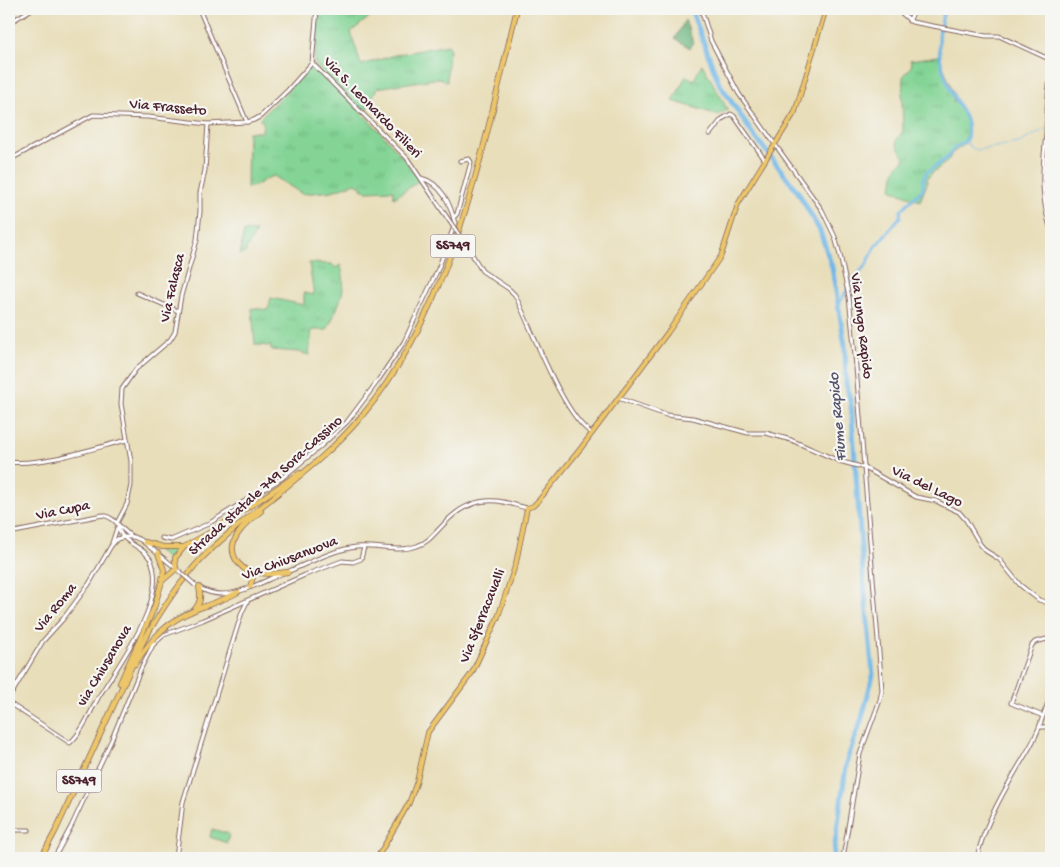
<svg xmlns="http://www.w3.org/2000/svg" width="1060" height="867" viewBox="0 0 1060 867" font-family="'Gochi Hand',sans-serif">
<style>
.grass{fill:url(#grass-tufts);stroke:#667a60}
.forest{fill:url(#forest-crowns);stroke:#5a6a54}
.park{fill:#83d495;stroke:#667a60}
.lines{fill:none;stroke-linecap:round;stroke-linejoin:round}
.stream{stroke:#70b7e7;stroke-width:1}
.canal{stroke:#70b7e7;stroke-width:3}
.river{stroke:#70b7e7;stroke-width:5}
.minor-casing{stroke:#81625d;stroke-width:5}
.major-casing{stroke:#81625d;stroke-width:5.5}
.highway-casing{stroke:#81625d;stroke-width:6}
.minor{stroke:#fff;stroke-width:3}
.major{stroke:#ecc669;stroke-width:4}
.highway{stroke:#ecc669;stroke-width:4.5}
.minor-bridge-casing{stroke:#81625d;stroke-width:5;stroke-linecap:butt}
.minor-bridge{stroke:#fff;stroke-width:3}
.labels{text-anchor:middle;dominant-baseline:central;stroke-width:4.5;stroke-linejoin:round;paint-order:stroke}
.shield{fill:#f6f6f2;stroke:#7e6067;stroke-width:1}
.shield-label{font-size:14px;font-weight:bold;fill:#4a1f2b}
.street-label{font-size:15px;fill:#4a1f2b;stroke:#f6f6f2}
.water-label{font-size:16px;font-style:italic;fill:#57546d;stroke:#f6f6f2}
</style>
<defs>
<pattern id="grass-tufts" width="24" height="20" patternUnits="userSpaceOnUse" patternTransform="scale(1.25)"><rect width="24" height="20" fill="#83d495"/><path d="M3 7l-1-3M5 7V3M7 7l1-3M15 17l-1-3M17 17v-4M19 17l1-3" fill="none" stroke="#73b681"/></pattern>
<pattern id="forest-crowns" width="20" height="18" patternUnits="userSpaceOnUse" patternTransform="scale(1.25)"><rect width="20" height="18" fill="#6ab67e"/><path d="M2 6a3 3 0 1 1 6 0M12 15a3 3 0 1 1 6 0" fill="none" stroke="#599367"/></pattern>
</defs>
<rect width="100%" height="100%" fill="#f6f6f2"/>
<filter id="ink" filterUnits="userSpaceOnUse"><feTurbulence type="fractalNoise" baseFrequency=".02" numOctaves="2"/><feDisplacementMap in="SourceGraphic" scale="10" xChannelSelector="R" yChannelSelector="G"/><feConvolveMatrix kernelMatrix="1 2 1 2 8 2 1 2 1" color-interpolation-filters="sRGB"/></filter>
<filter id="wash" filterUnits="userSpaceOnUse"><feTurbulence type="fractalNoise" baseFrequency=".0096" numOctaves="4" result="noise"/><feDisplacementMap in="SourceGraphic" scale="20" xChannelSelector="R" yChannelSelector="G"/><feGaussianBlur stdDeviation="1.12" result="paint"/><feColorMatrix in="noise" values="0 0 0 0 0 0 0 0 0 0 0 0 0 0 0 0 0 1.4 0 .05"/><feComposite in="paint" operator="in"/></filter>
<g filter="url(#wash)">
<rect width="100%" height="100%" fill="#e8deba"/>
<!-- grass -->
<g class="grass">
<polygon points="326,9 379,9 351,32 361,65 399,54 448,45 450,51 448,57 447,82 440,78 377,88 365,113 314,63 319,10"/>
<path d="M939,56L954,94L953,101C969,112 968,126 965,144L952,153L948,161L932,173L927,179V184L920,201L891,189C897,174 889,173 905,159L897,145L896,141L903,131L902,98L903,77L912,65L910,60Z"/>
<polygon points="702,64 728,110 718,115 673,101 686,76 694,80"/>
<path d="M311,66L315,67C351,102 390,138 420,180L394,198L393,190L366,191L361,189L362,187L356,183L332,191L302,194L274,176C264,178 257,187 247,188L248,132H262L263,122L259,119Z"/>
<polygon points="244,231 256,232 244,254 240,255"/>
<path d="M309,263L332,264L336,268L340,265C350,288 336,310 327,330H312L309,355L299,352L271,350V346L255,345L252,308L268,310L271,298L304,305V293L314,295Z"/>
<polygon points="158,549 159,549 177,550 172,557 171,562 159,552"/>
</g>
<!-- forest -->
<polygon class="forest" points="685,20 693,42 690,48 675,39"/>
<!-- park -->
<polygon class="park" points="212,829 229,834 227,843 210,837"/>
<g class="lines">
<!-- stream -->
<polyline class="stream" points="967,140 968,145 976,150 1019,143 1045,129"/>
<!-- canal -->
<path class="canal" d="M838,306L851,283L867,264L875,247L900,217L901,210L923,189V180L927,172L947,158L953,149L967,140C971,118 960,110 951,91C938,65 935,36 945,9"/>
<!-- river -->
<polyline class="river" points="691,9 719,83 752,133 798,192 820,231 832,267 845,346 846,384 851,403 863,574 873,675 862,718 847,760 833,858"/>
</g>
</g>
<g filter="url(#ink)">
<g class="lines">
<defs>
<g id="minor">
<polyline points="199,9 247,122"/>
<polyline points="317,9 312,63 407,158 442,210"/>
<polyline points="701,9 711,41 739,94 822,210 835,237 840,255 849,297 855,355 882,690 880,700 860,754 843,858"/>
<polyline points="897,9 912,22 986,36 999,36 1051,60"/>
<polyline points="909,21 915,9"/>
<polyline points="9,23 32,9"/>
<path d="M1051,72C1047,93 1047,113 1046,134C1042,173 1040,193 1051,231"/>
<polyline points="710,134 722,119 731,114 734,116 765,160"/>
<polyline points="9,160 93,115 148,117 208,124 247,122 254,120 261,116 288,90 312,63"/>
<polyline points="454,217 457,214 471,162 469,159 460,161"/>
<path d="M470,251L482,271L509,289L515,295C531,327 564,418 592,433"/>
<polyline points="137,293 178,311"/>
<polyline points="618,398 666,415 693,418 748,433 766,433 791,440 839,461 865,468 916,497 936,501 950,508 959,512 966,520 980,544 986,551 999,559 1020,585 1039,600 1051,604"/>
<path d="M9,462C42,466 94,448 127,440"/>
<polyline points="117,523 127,504 131,485 131,461 121,404 122,389 136,369 170,340 175,332 181,296 197,240 200,212 200,193 205,170 208,124"/>
<path d="M9,533L103,515C117,518 121,531 133,537"/>
<path d="M162,538L171,540L208,524L282,478L321,446L347,422L377,382L404,342L438,269L455,224C451,204 441,183 421,178"/>
<polyline points="112,543 117,528"/>
<path d="M287,572C309,563 332,550 356,547C376,545 397,553 417,546C428,543 435,533 443,525C457,509 475,499 497,501C507,502 517,506 527,508"/>
<path d="M200,588C226,604 257,584 281,574"/>
<polyline points="9,698 43,641 63,619 89,584 111,546 117,539 124,537 134,537 141,540 177,569"/>
<path d="M9,703L70,743C82,732 90,713 98,698C118,665 166,603 152,563C146,545 120,545 118,525"/>
<polyline points="1043,716 1051,695"/>
<polyline points="1040,727 1051,727"/>
<polyline points="9,830 29,830"/>
<polyline points="54,858 71,827 111,741 142,666 153,645 164,635 203,620 305,575 342,561 353,562 361,559 364,547"/>
<polyline points="176,858 183,802 242,612 248,600"/>
<path d="M977,858C983,829 999,800 1014,774C1025,755 1037,738 1043,716L1011,703L1032,645L1035,642L1051,638"/>
</g>
<polyline id="major" points="377,858 409,803 417,781 428,732 472,673 498,617 516,563 527,508 533,506 539,500 581,448 668,332 721,256 738,204 795,112 826,9"/>
<g id="highway">
<polyline points="145,542 163,547 183,547"/>
<polyline points="158,553 164,570 162,580"/>
<polyline points="250,572 270,574 288,572"/>
<path d="M250,587L253,577C248,570 240,567 236,560C224,540 248,522 261,511"/>
<path d="M195,609C201,602 201,596 199,587"/>
<path d="M135,664C151,639 167,621 195,610C209,604 225,600 238,592"/>
<polyline points="120,683 154,608 162,581 176,569 175,558 184,547 214,530 300,473"/>
<path d="M41,858L55,832L143,642C160,612 178,583 202,558C252,508 315,472 361,417C455,306 483,146 517,9"/>
</g>
</defs>
<!-- minor casing -->
<use href="#minor" class="minor-casing"/>
<!-- major casing -->
<use href="#major" class="major-casing"/>
<!-- highway casing -->
<use href="#highway" class="highway-casing"/>
<!-- minor -->
<use href="#minor" class="minor"/>
<!-- major -->
<use href="#major" class="major"/>
<!-- highway -->
<use href="#highway" class="highway"/>
<defs>
<g id="minor-bridge">
<polyline points="442,210 470,251"/>
<polyline points="179,571 195,585"/>
</g>
</defs>
<!-- minor-bridge casing -->
<use href="#minor-bridge" class="minor-bridge-casing"/>
<!-- minor-bridge -->
<use href="#minor-bridge" class="minor-bridge"/>
</g>
</g>
<g class="labels">
<!-- shield labels -->
<g class="shield">
<rect x="430.5" y="234.5" width="45" height="23" rx="4"/>
<rect x="56.5" y="769.5" width="45" height="23" rx="4"/>
</g>
<g class="shield-label">
<text x="453" y="246">SS749</text>
<text x="79" y="781">SS749</text>
</g>
<!-- street labels -->
<g class="street-label">
<text transform="translate(168 108) rotate(5)">Via Frasseto</text>
<text transform="translate(372 108) rotate(46)">Via S. Leonardo Filieri</text>
<text transform="translate(173 288) rotate(-77)">Via Falasca</text>
<text transform="translate(861 326) rotate(83)">Via Lungo Rapido</text>
<text transform="translate(266 486) rotate(-42)">Strada statale 749 Sora-Cassino</text>
<text transform="translate(927 487) rotate(26)">Via del Lago</text>
<text transform="translate(63 511) rotate(-11)">Via Cupa</text>
<text transform="translate(290 559) rotate(-21)">Via Chiusanuova</text>
<text transform="translate(56 608) rotate(-51)">Via Roma</text>
<text transform="translate(483 616) rotate(-68)">Via Sferracavalli</text>
<text transform="translate(105 666) rotate(-59)">via Chiusanova</text>
</g>
<!-- water labels -->
<g class="water-label">
<text transform="translate(839 417) rotate(-95)">Fiume Rapido</text>
</g>
</g>
<!-- margin -->
<rect width="1060" height="867" fill="none" stroke="#f6f6f2" stroke-width="30"/>
</svg>
